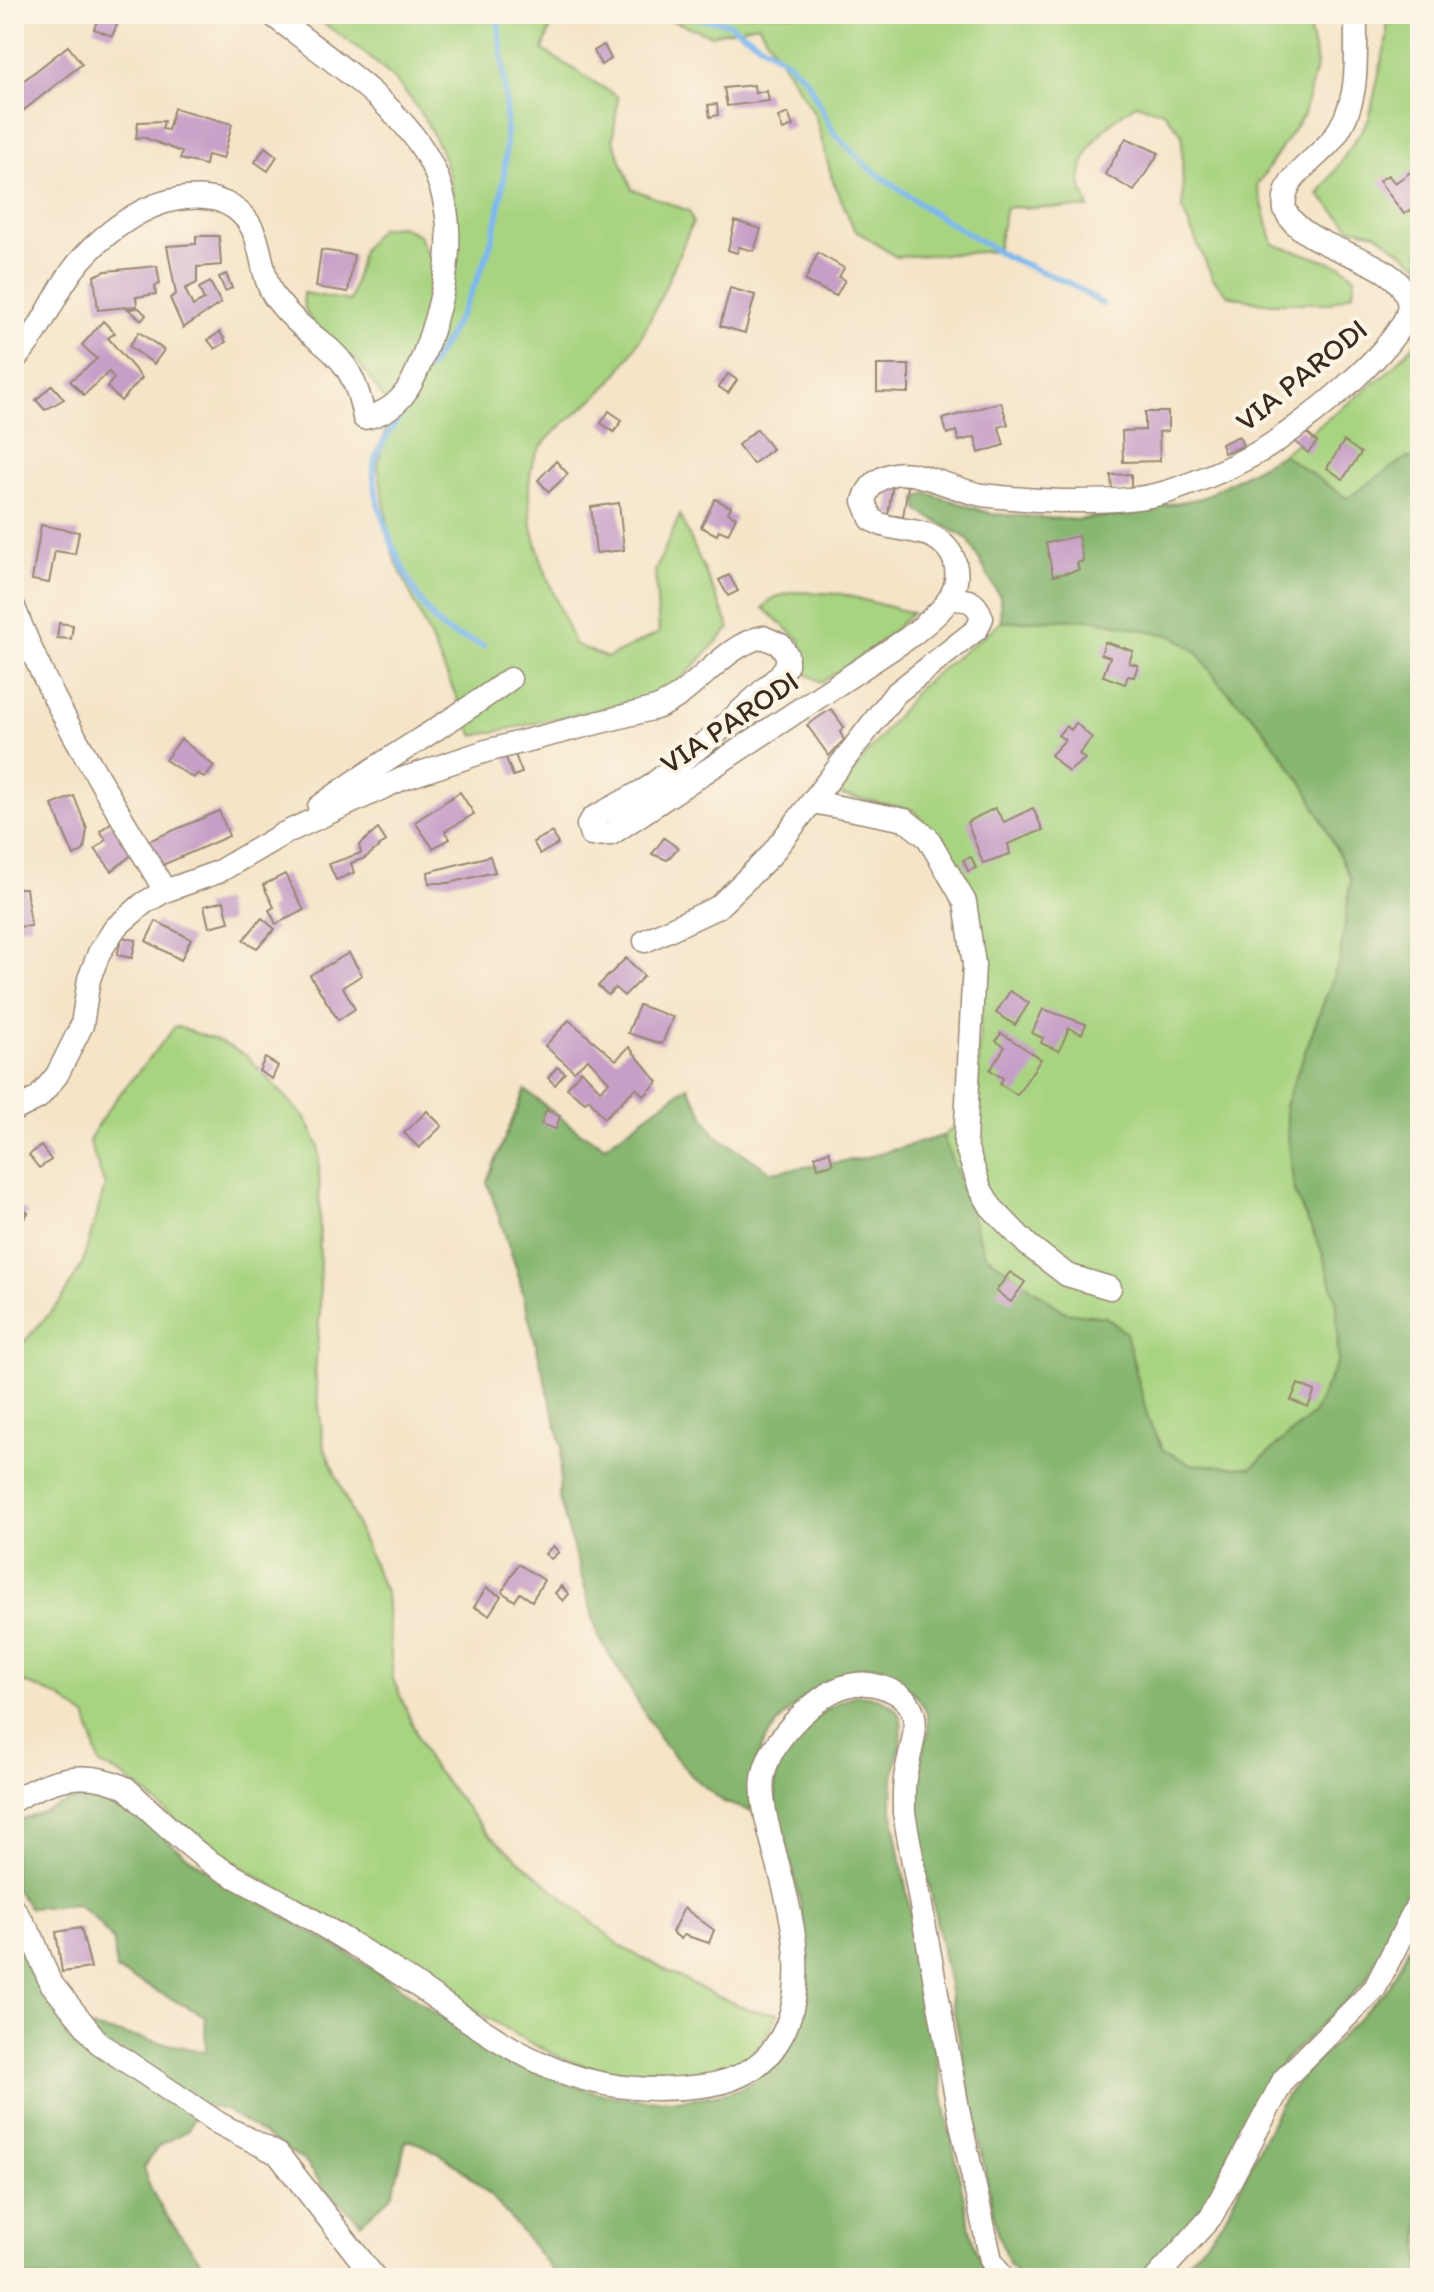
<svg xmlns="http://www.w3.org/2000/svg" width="1434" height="2292" viewBox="0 0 1434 2292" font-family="Itim,sans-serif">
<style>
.green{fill:#a8d481;stroke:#727f50;stroke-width:2}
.forest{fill:#86b66f;stroke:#607046;stroke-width:2}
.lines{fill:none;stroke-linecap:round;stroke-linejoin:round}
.stream{stroke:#7db7ee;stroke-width:6}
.building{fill:#c69fc7}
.minor-casing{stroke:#988773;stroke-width:25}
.minor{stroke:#fff;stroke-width:22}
.labels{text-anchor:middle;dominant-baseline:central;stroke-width:8;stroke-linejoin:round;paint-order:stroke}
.street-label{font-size:30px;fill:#3b2a1e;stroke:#fcf5e5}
</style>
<rect width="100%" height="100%" fill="#fcf5e5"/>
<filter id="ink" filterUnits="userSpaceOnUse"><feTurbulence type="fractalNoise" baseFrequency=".0125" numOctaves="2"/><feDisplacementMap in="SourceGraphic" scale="16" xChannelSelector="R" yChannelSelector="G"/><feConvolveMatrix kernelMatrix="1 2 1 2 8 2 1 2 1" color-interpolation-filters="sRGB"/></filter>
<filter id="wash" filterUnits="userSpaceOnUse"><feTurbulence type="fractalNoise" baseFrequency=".006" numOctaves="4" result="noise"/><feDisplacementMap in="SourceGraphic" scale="32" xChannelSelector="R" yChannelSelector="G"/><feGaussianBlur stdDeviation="1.8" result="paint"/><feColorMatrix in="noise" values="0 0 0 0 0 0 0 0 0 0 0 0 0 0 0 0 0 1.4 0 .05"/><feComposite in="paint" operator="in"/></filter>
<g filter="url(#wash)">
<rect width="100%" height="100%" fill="#f5e4c8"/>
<!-- green -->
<g class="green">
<path d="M309,14H555L543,50L618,97L613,139L632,189L689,211L693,222C669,275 643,353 600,393C582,411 540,437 533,462C516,522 554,590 574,644L607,658L659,633L655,571L680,515L730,628L676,685L634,702L474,736L393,555L378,466L390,408C379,393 369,374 356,361C336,340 301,326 303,293L350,301L362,250L380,228L400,226L419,235L426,252L436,257L457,233C454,214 454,191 448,172C424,94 375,57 309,14Z"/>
<path d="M653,14H1306L1317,63L1304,114L1257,185L1273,244L1342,266L1355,277L1353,293L1331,303H1263L1228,295L1213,279L1183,211L1182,134L1164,112L1136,104C1111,120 1083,144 1081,177C1080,186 1086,199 1089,208L1006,207L997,251L896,257L854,229L832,178L815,115L758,24L711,35Z"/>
<polygon points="1387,14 1420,14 1420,265 1376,233 1351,228 1319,195 1369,119 1387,38"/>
<path d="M1420,338V1866L1412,1890L1366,1981L1285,2060L1263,2088L1200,2213L1139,2278H1022L1010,2265L997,2232L915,1811C916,1799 915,1786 917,1774C921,1755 932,1734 927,1714C924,1703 913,1691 904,1685C856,1651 798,1694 769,1735C753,1758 751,1784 751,1811L724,1802L696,1780L662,1742L599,1637L559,1498L562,1446L517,1270L487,1181L525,1090L579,1132L605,1146L688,1086L714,1134L771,1172L861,1159L943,1136L976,1108L984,942L968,879L946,845L913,810L836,794L920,686L1001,622L1000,597L968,539L919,511L917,498L927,493L992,514L1077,520L1202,498L1282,454L1386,374Z"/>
<polygon points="793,592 842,594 912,613 873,649 821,682 801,671 800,640 763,608 773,598"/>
<path d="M175,1026L221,1042L247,1056L305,1118L319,1146L320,1310L315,1374L324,1447L386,1595L393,1679L428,1761L487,1833L623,1948L710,1993L752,2011L778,2013C757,2060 737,2072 686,2076C670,2077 653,2081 637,2079C541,2066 469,2002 390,1954C326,1915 258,1880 197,1837C164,1814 139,1779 100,1765L87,1718L59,1697L14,1678V1353L59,1303L82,1265L105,1186L89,1141C108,1101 148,1064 175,1026Z"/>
</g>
<!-- forest -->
<g class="forest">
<path d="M1282,454L1347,498L1407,457L1420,461V1866L1412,1890L1366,1981L1285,2060L1263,2088L1200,2213L1168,2253L1139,2278H1022L1010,2265L997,2232L915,1811C916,1799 915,1786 917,1774C921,1755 932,1734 927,1714C924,1703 913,1691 904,1685C856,1651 798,1694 769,1735C753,1758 751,1784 751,1811L724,1802L696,1780L662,1742L599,1637L559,1498L562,1446L517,1270L487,1181L525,1090L579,1132L605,1146L688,1086L714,1134L771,1172L861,1159L943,1136L985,1254L1065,1312L1106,1317L1126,1333L1149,1422L1163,1450L1191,1464L1251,1468L1313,1414L1338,1361L1337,1303L1321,1249L1294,1192L1285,1105L1340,959L1351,879L1306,788L1259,723L1219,683L1197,652L1174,636L1092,619L1001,622L1000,597L968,539L919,511L917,498L927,493L992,514L1077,520L1118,516L1202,498Z"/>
<path d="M856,1695C914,1698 904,1730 894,1772C892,1784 892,1798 892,1810L949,2128L974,2246L989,2278H557C523,2232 464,2152 406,2140L393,2194L361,2223L325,2190L306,2162L226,2110L199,2105L188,2130L158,2147L143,2168C156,2211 188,2242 213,2278H14V1923L73,2024L206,2052L205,2016L116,1970L114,1942L93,1916L76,1904L30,1908L14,1888V1822L86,1795L110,1791C139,1813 163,1840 193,1860C253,1901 318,1934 379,1973C405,1989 428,2009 453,2025C538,2081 622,2116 725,2093C761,2086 797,2047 804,2010C811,1970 805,1923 796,1884C790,1854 778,1827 775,1796C771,1748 817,1710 856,1695Z"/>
<polygon points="1420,1924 1420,2278 1173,2278 1222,2223 1281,2103 1301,2077 1389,1987"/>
</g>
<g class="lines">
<!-- stream -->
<g class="stream">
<polyline points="675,14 728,23 788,62 807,80 835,134 869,168 930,211 1005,256 1071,284 1102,304"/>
<path d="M428,370C453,330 479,284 492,239C513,167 508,86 497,14"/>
<path d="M408,404C398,420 383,439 376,457C363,492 412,601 440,626C454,639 467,637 483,646"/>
</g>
</g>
<g id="blocks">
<!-- building -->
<g class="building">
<polygon points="100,14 122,14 112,36 94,29"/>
<polygon points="604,45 611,59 601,65 594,51"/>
<polygon points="68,46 82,64 14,118 14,88"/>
<polygon points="754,85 755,93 767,91 769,101 727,106 724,88"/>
<polygon points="717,104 718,115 710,117 708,105"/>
<polygon points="174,108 232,124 223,159 207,155 205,165 180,159 182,152 143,137 136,138 138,122 164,121 162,129 168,130"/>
<polygon points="788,113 793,126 783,130 778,117"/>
<polygon points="1126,138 1159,153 1134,191 1105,174"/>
<polygon points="265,147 277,156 268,171 255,162"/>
<polygon points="1418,167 1420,205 1404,214 1379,181 1388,175 1395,183"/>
<polygon points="735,221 761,229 754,251 739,247 737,253 728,250"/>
<polygon points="196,236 219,236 221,265 197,267 197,283 185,289 193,306 204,300 199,288 210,282 221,303 183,328 170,298 176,294 167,246 196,244"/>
<polygon points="321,250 354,255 348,292 316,287"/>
<polygon points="818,253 844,268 839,277 845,280 836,296 805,281"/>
<polygon points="157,266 160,284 155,286 156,294 136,297 137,306 98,310 94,276 106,271"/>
<polygon points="226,274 232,288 225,291 219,277"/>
<polygon points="730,288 755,295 745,333 720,326"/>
<polygon points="139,308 146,315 142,320 128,309"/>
<polygon points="103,321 115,333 108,338 142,378 121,401 107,387 114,378 109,372 84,395 70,381 97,359 82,345"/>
<polygon points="139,332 164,350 154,364 129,346"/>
<polygon points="220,332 226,342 215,349 208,340"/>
<polygon points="877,365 909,365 909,393 877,392"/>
<polygon points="728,374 737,380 728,393 719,387"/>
<polygon points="52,385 64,399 45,410 36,400"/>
<polygon points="1001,402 1008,424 999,427 1004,445 979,453 975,437 959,441 956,431 947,434 943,419"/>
<polygon points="609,411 622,420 614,432 601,423"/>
<polygon points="1145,412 1168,412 1168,431 1159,432 1160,461 1123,462 1122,431 1145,430"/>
<polygon points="1301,428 1317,442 1308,453 1290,437"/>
<polygon points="757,429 772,449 753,464 738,445"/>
<polygon points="1239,436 1243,446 1224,453 1221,444"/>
<polygon points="1344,441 1361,453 1343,479 1327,468"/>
<polygon points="556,461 568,474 549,492 538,480"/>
<polygon points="1131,474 1131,490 1112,490 1111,475"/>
<polygon points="893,483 908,486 903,517 888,515"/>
<polygon points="715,499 731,507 728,513 736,517 728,534 719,530 717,535 701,527"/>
<polygon points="619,503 624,550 596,553 591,507"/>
<polygon points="41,525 79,532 75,554 55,551 49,583 32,580"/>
<polygon points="1078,536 1083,561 1077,563 1079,570 1053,576 1046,543"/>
<polygon points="729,575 738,591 728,596 719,580"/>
<polygon points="59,623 73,625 71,639 57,638"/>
<polygon points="1105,642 1133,651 1129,663 1138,665 1134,677 1128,676 1125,684 1103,676 1110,657 1101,654"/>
<polygon points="831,709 844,727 840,732 844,740 829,756 807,725"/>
<polygon points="1076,723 1092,738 1079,754 1085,759 1068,772 1051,755 1065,740 1058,735 1066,726 1071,730"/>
<polygon points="181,739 214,766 205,778 198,773 193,778 165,760"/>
<polygon points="514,752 522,773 513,776 505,755"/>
<polygon points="460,792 474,814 445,831 450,839 433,848 415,822"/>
<polygon points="74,796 87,829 84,850 74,856 52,805"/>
<polygon points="995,808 1004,822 1033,808 1043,830 1008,844 1010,854 983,863 967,822"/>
<polygon points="219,811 229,836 156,868 146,842"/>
<polygon points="112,822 134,853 112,871 95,849 106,840 100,831"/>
<polygon points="378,829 386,841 365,858 351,863 354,873 336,880 329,864 361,853 359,845"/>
<polygon points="552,832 558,844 540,854 533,842"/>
<polygon points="664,838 678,848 667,860 652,854"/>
<polygon points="490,856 495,872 449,883 429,883 428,872"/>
<polygon points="971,857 976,868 968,871 963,860"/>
<polygon points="285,874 304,910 276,924 269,910 274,907 263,885"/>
<polygon points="14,888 26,888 31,926 14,927"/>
<polygon points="224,901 229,922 209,927 204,906"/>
<polygon points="262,918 275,929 257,948 243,940"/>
<polygon points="156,921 191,939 181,960 146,941"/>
<polygon points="122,937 136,940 132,958 117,955"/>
<polygon points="349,953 362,975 343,987 355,1009 338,1020 310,975"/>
<polygon points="626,958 644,976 624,996 615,988 608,995 598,986"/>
<polygon points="1010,991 1029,1003 1015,1025 996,1013"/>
<polygon points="639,1005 673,1017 662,1044 628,1033"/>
<polygon points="1043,1009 1086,1024 1082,1034 1069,1028 1059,1051 1041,1043 1043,1038 1032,1033"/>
<polygon points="569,1020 616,1060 629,1047 658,1082 644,1096 636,1088 604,1118 589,1099 585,1102 567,1088 581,1070 600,1090 609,1082 588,1059 574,1071 545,1046"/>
<polygon points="1001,1033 1041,1059 1017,1095 1000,1084 1003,1078 990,1070 1005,1047 996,1041"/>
<polygon points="265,1058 278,1066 272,1079 259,1071"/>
<polygon points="557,1067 565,1073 555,1085 548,1078"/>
<polygon points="546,1110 560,1116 556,1129 541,1124"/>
<polygon points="427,1111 442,1126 419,1148 404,1133"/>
<polygon points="41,1146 51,1160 39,1168 29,1155"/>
<polygon points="829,1151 833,1164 818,1168 815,1156"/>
<polygon points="14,1203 28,1213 14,1233"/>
<polygon points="1010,1272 1025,1282 1011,1302 996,1291"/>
<polygon points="1298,1384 1315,1391 1308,1407 1291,1400"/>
<polygon points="553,1546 559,1552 551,1559 545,1554"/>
<polygon points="518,1564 544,1580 532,1601 520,1593 515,1601 502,1592"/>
<polygon points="561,1586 569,1594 563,1601 555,1593"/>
<polygon points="486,1588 501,1596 489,1615 474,1607"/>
<polygon points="684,1908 714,1930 709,1943 684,1935 681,1939 672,1932"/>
<polygon points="81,1928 91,1968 62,1972 56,1932"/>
</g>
</g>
</g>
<g filter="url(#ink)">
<use href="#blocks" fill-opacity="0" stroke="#988773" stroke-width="2"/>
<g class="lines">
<defs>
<g id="minor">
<path d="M14,360C36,337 48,310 64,283C88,244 139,202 186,198C210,196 230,200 246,219C264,241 259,276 276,299C315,350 351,342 364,418C403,411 415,380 427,345C491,163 403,114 271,14"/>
<path d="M14,607C51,707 112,799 165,891"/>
<polyline points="813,802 905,820 928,838 965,902 974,964 965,1143 980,1188 991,1207 1028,1245 1067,1275 1110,1288"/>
<path d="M319,807C380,761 448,725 510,679"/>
<path d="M645,941L718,907L770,856L895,694L977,629L982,618C976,600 968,599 949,599"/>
<path d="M14,1110L38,1098L57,1075L82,1025L89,979L99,953L115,928L144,903L165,891L218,872L283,834L402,779L486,751L656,708C696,693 721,646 763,637L781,645L787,655V665L779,676L712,737L648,788L593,818L588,825L591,835L611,834L908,638C932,619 964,597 955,563C952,551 942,541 931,536C912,528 888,531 871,519L864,501C868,486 879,477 894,474C917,469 957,491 982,495C1007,498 1035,500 1061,501C1096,501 1136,502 1170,491C1202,480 1235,466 1264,449C1296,430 1416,338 1408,301C1399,255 1306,254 1285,210C1280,178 1313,163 1331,141C1362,103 1355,59 1356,14"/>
<path d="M14,1800C50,1779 86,1768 126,1788C152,1812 177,1837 206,1859C230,1876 257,1888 282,1902C315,1921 348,1941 380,1961C492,2032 558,2105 702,2086C742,2081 773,2062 788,2022C807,1970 790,1907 776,1857C770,1833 760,1803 763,1778C768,1746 797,1716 822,1698C838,1686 859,1680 879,1686C931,1701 913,1735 906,1773C903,1786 904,1800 904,1813L960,2119L991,2260L1003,2278"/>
<polyline points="14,1909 33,1939 50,1982 99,2043 218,2123 278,2154 375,2278"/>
<polyline points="1156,2278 1211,2217 1284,2079 1375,1988 1420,1899"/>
</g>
</defs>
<!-- minor casing -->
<use href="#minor" class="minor-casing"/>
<!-- minor -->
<use href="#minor" class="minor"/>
</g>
</g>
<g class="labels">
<!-- street labels -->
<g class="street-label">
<text transform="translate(1301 375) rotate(-39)">VIA PARODI</text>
<text transform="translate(729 722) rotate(-34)">VIA PARODI</text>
</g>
</g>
<!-- margin -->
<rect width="1434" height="2292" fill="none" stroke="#fcf5e5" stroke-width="48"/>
</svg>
